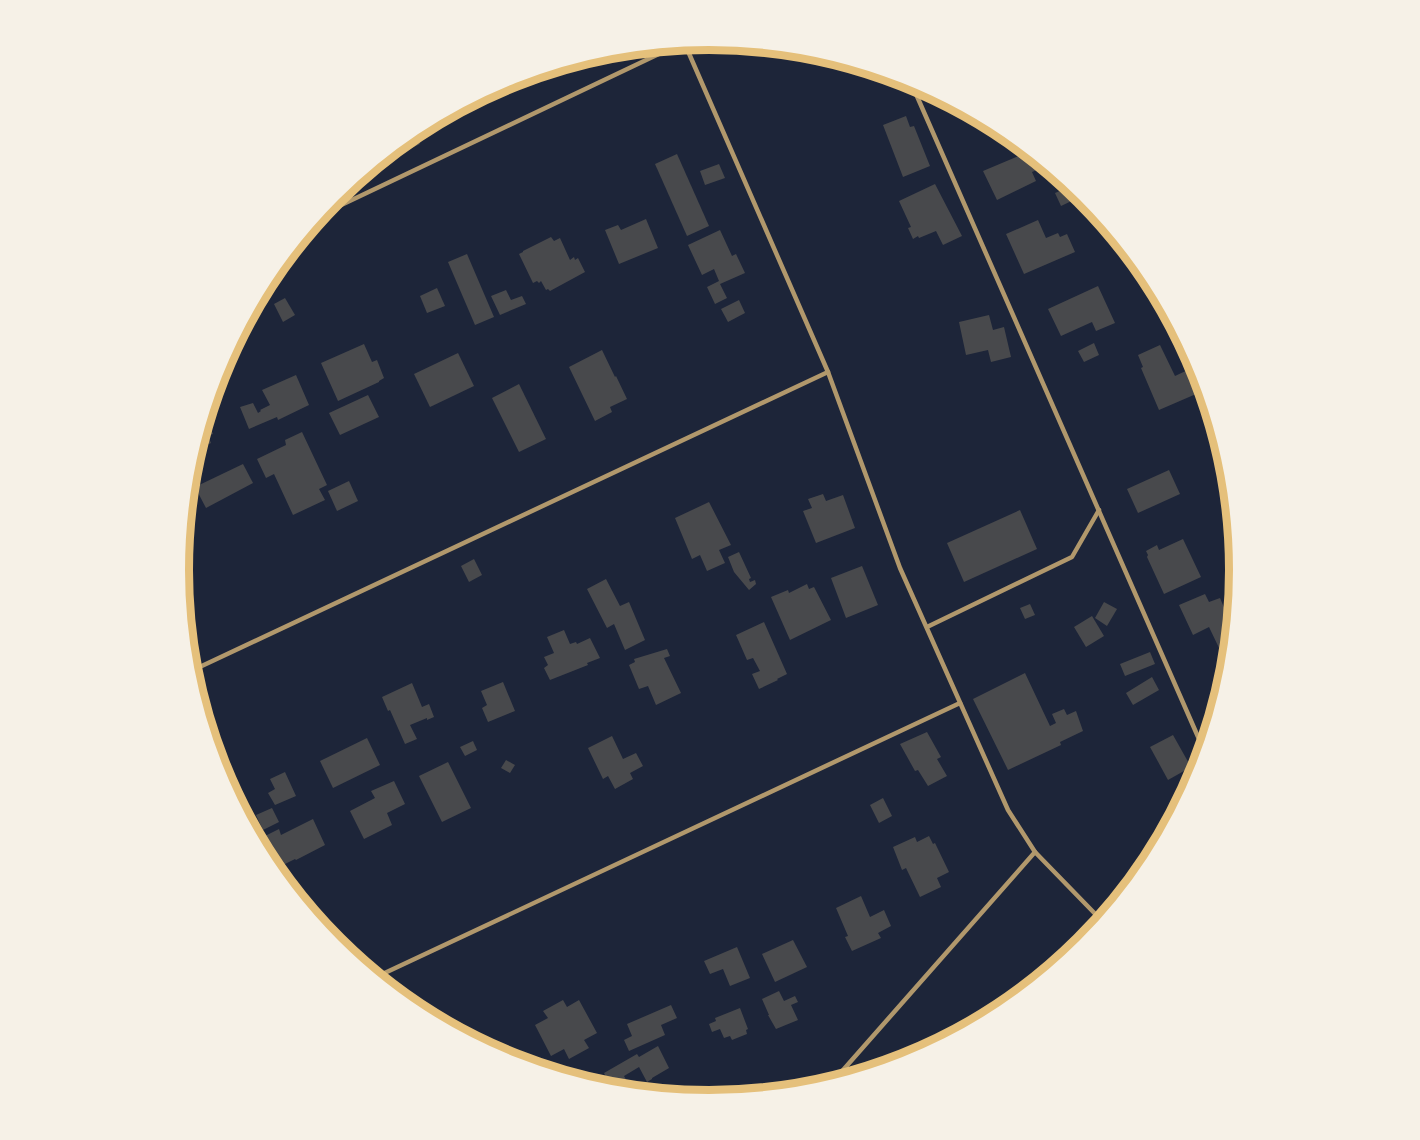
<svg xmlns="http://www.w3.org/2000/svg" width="1420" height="1140" viewBox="0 0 1420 1140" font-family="Karla,sans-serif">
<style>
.green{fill:#1d2539}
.building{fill:#48494c}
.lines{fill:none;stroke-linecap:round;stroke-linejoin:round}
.service{stroke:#b1986c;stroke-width:4.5}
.rim{fill:none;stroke:#e5c07b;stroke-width:8}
</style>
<rect width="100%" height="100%" fill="#14213d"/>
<!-- green -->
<circle class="green" cx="710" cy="570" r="529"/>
<!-- building -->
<g class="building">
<polygon points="906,116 910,127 914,126 930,166 903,177 883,125"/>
<polygon points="413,130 420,144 391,158 387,151"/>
<polygon points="1028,152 1037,170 1032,172 1036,181 997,200 983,171"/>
<polygon points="677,154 709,226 687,236 655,164"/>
<polygon points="719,164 725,178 705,185 700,171"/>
<polygon points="935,184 962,236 943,245 936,231 919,238 918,236 913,239 908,228 911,227 899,201"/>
<polygon points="1074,185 1080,197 1061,206 1055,193"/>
<polygon points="646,219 658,248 619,264 605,230 618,225 621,230"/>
<polygon points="1038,220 1046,238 1058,233 1060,237 1067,234 1075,252 1024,274 1006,234"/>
<polygon points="720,230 732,256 736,254 745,273 720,284 727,298 715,304 707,287 719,281 714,269 702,275 688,245"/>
<polygon points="551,237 554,241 560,238 570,260 574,257 575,260 578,258 585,272 550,291 548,289 546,290 541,281 539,283 537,281 533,283 519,254 523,252 523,251"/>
<polygon points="467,254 494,317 475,325 448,262"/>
<polygon points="1098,286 1115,323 1096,331 1092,322 1061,336 1048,309"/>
<polygon points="437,288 445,306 427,313 420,296"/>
<polygon points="506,290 511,300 522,296 526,304 500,315 491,296"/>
<polygon points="285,298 295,315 283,322 274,304"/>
<polygon points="739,300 745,313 728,322 721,309"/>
<polygon points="989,315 993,330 1004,327 1011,357 991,362 988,350 966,355 959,322"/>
<polygon points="1094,343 1099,355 1084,362 1078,351"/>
<polygon points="364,344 372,362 377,360 384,378 379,381 379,382 338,401 321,363"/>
<polygon points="1160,345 1175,376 1192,368 1203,391 1159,410 1141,368 1143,367 1138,355"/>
<polygon points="602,350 615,377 616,376 627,399 610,407 612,412 595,421 569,367"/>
<polygon points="458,353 474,386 430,407 414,374"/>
<polygon points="296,375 309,405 278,420 277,417 249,429 240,407 253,403 258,413 261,411 260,410 270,405 262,390"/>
<polygon points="519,384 546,439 519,452 492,398"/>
<polygon points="368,395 379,417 340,435 329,413"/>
<polygon points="205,415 213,434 208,436 211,443 194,451"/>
<polygon points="302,432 327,485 319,489 325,500 293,515 274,474 266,478 257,459 286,445 285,440"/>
<polygon points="243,464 253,483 206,508 195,487"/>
<polygon points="1169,470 1180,494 1138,513 1127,489"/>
<polygon points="349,481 358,501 337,511 328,491"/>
<polygon points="823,494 826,501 843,495 855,528 816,543 803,511 812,508 808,499"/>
<polygon points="709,502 731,545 719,550 725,563 707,571 700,555 692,559 675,518"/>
<polygon points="1020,510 1037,549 964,582 947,543"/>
<polygon points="1183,539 1201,577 1164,594 1147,557 1148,555 1146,551 1157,545 1159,550"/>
<polygon points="739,552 751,578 749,579 750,582 755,580 756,584 749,590 734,572 728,557"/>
<polygon points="474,559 482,575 469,582 461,566"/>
<polygon points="862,566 878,605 846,618 831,578"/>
<polygon points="606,579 620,606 629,602 645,640 625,650 614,624 607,628 587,589"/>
<polygon points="807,584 809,589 814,587 831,620 790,640 771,597 788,590 789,593"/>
<polygon points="1205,594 1209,602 1220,598 1228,617 1237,613 1236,622 1232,624 1235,631 1234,643 1220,650 1209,627 1193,635 1179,605"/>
<polygon points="1104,602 1117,609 1107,626 1095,618"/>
<polygon points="1030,604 1035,615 1025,619 1020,608"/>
<polygon points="1092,616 1104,636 1086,647 1074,627"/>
<polygon points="764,622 787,674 777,679 778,680 759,689 752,674 760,671 753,658 747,660 736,635"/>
<polygon points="564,630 570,644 576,642 577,644 590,638 600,658 587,663 588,665 550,680 544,668 548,665 544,657 554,653 547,637"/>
<polygon points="667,649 670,656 664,658 681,693 656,705 648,686 639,689 629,665 635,662 634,659"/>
<polygon points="1150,652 1155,664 1125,676 1120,664"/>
<polygon points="1025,673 1050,726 1056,723 1052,714 1064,709 1067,715 1076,711 1083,731 1060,742 1061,745 1008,770 973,699"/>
<polygon points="1152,677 1159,690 1133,705 1126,693"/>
<polygon points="503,682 515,711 488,722 482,708 487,705 481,691"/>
<polygon points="412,683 422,707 429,704 434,717 427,720 427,718 410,725 417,739 405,744 390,710 388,711 382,697"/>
<polygon points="927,732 941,757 937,759 947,776 928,786 918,770 915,771 900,744"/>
<polygon points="1173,735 1191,767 1168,780 1150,747"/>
<polygon points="612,736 623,759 636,753 643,766 630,773 633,779 615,789 608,776 603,779 588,748"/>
<polygon points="367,738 380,765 333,788 320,761"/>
<polygon points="473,741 477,750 465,756 460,747"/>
<polygon points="506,760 515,765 510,773 501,768"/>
<polygon points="448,762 471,808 442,822 419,776"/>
<polygon points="285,772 296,796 275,805 268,793 275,789 270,779"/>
<polygon points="394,781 405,804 387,813 392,825 364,839 350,811 375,798 371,791"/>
<polygon points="883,798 892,816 879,823 870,805"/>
<polygon points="272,808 279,822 263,830 256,815"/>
<polygon points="1173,812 1177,818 1173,824 1166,829 1161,819"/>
<polygon points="313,819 325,845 296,860 295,859 283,865 286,873 278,877 259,839 279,829 281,835"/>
<polygon points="929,836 933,844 935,843 949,872 937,878 941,887 920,897 906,868 902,870 893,847 915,837 917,842"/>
<polygon points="861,896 870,917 884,910 891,926 878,933 881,938 852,951 845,937 848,936 836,908"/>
<polygon points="793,940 807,967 775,982 762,954"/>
<polygon points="737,947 750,978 730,986 723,969 710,974 704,961"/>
<polygon points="779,991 784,1001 795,996 798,1002 791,1005 798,1020 776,1029 768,1015 769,1015 762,999"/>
<polygon points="563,1000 567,1007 579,1000 597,1033 584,1040 589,1048 569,1059 564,1049 551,1056 535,1025 548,1018 543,1011"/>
<polygon points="671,1005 677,1018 661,1025 665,1035 629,1051 624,1040 632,1036 627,1024"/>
<polygon points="740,1008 748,1029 746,1030 747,1034 732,1040 730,1036 724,1038 720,1029 712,1032 709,1024 716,1021 715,1018"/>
<polygon points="658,1046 669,1068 652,1078 652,1079 647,1082 639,1067 624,1076 631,1089 623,1092 619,1085 612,1089 604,1073 637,1054 639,1057"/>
<polygon points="596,1078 601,1089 584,1084"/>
</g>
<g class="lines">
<!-- service -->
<g class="service">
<polyline points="909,78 1206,755"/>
<polyline points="316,217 684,42 828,372 900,568 1008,810 1035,852 1104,923"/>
<polyline points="927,627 1072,557 1099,510"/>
<polyline points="189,672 828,372"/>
<polyline points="374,978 960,703"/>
<polyline points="829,1086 1035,852"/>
</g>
</g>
<!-- crop -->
<path d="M0 0H1420V1140H0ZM189 570a520 520 0 1 1 1040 0a520 520 0 1 1-1040 0Z" fill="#f6f1e7" fill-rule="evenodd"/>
<path class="rim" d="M189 570a520 520 0 1 1 1040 0a520 520 0 1 1-1040 0Z"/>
</svg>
